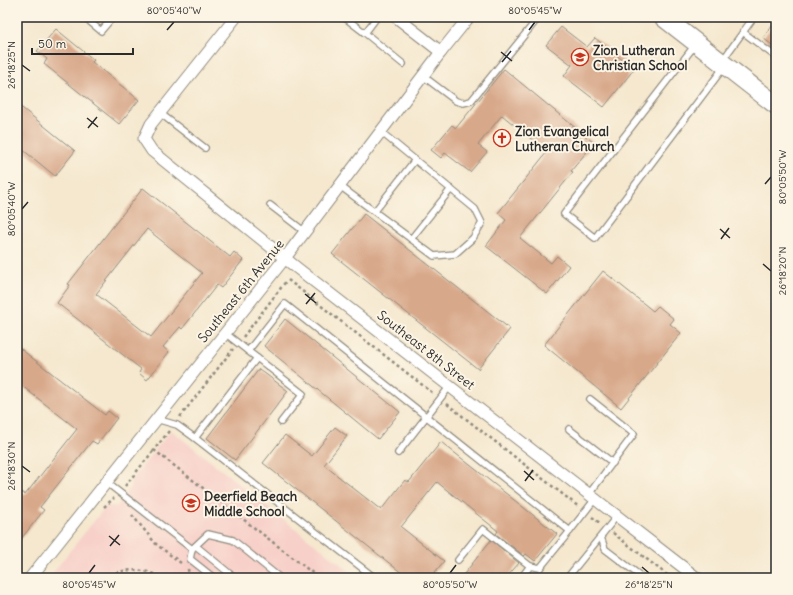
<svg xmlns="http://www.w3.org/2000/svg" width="793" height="595" viewBox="0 0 793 595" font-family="Delius,sans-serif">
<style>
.built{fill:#f7d0c9}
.building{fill:#d8a88a;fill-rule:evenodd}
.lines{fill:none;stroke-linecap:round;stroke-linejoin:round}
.lane-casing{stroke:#908a7d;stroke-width:8}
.street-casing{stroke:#908a7d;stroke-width:13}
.primary-casing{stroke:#908a7d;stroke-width:20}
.path{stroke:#908a7d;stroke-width:2.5;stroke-dasharray:3 3;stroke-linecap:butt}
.lane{stroke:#fff;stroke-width:5.5}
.street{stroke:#fff;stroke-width:11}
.primary{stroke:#fff;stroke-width:18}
.ticks{fill:none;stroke:#2b2b2b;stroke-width:1.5}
.labels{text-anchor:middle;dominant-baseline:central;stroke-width:4;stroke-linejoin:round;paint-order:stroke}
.poi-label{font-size:13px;font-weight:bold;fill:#2b2b2b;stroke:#fcf5e5;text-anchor:start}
.street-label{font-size:13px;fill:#2b2b2b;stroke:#fcf5e5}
.neatline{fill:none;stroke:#2b2b2b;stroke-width:1.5}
.ticks-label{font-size:10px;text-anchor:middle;fill:#2b2b2b}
</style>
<rect width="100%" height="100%" fill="#fcf5e5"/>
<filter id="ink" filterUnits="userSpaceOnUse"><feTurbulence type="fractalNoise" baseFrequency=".025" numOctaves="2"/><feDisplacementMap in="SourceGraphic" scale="8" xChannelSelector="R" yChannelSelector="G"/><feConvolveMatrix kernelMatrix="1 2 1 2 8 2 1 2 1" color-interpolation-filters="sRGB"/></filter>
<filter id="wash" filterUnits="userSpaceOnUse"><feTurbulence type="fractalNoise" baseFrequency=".012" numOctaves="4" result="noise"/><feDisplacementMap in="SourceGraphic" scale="16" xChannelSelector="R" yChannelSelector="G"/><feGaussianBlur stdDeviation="0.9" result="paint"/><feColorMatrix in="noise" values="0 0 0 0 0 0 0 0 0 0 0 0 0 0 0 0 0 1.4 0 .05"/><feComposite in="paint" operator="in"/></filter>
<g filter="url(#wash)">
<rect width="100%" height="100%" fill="#f5e8cf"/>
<!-- built -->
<polygon class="built" points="171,430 358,578 52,578 51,575 106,506 117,506 131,486 130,482"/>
<g id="blocks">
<!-- building -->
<g class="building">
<polygon points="776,21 776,48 763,38"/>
<polygon points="561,27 587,47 595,38 634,69 604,107 564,76 572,65 546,45"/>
<polygon points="56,29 94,60 92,62 139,100 119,124 44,64 47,59 37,51"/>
<polygon points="504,69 594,143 571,171 573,172 520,238 551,263 557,256 569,266 547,294 486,246 506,220 498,213 547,152 502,115 478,145 487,152 470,172 445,153 441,158 431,150 452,125 456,128"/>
<polygon points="17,104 75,151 55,176 17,145"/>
<path d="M143,188L230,257L234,252L243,260L221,288L217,285L182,329L180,327L163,347L169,352L147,380L139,373L141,369L57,303L70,285L68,284ZM147,229L202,273L151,337L96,294Z"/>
<polygon points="364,214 510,329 478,369 332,254"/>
<polygon points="603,271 653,311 658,306 674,319 670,324 681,333 621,408 544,345"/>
<polygon points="285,319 400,412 378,439 264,346"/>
<polygon points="17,346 105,415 108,411 117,418 97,444 92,441 40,507 44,510 17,544 17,489 25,495 77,429 17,382"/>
<polygon points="259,369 288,391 235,460 207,438"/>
<polygon points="335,427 347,436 324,465 381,510 405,480 409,482 441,442 557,534 535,561 526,554 524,556 496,534 498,531 437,482 401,527 444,561 430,578 408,578 263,463 285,435 312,456"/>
<polygon points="491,540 519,563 506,578 461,578"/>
</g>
</g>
</g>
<g filter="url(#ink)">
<use href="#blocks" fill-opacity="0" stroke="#908a7d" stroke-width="1"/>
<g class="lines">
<defs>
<g id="lane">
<polyline points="84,17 101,31 113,17"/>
<polyline points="344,17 365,33"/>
<polyline points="377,17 365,33 403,64"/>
<polyline points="754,17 743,32 776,57"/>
<polyline points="695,45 564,214 595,238 724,67"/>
<polyline points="722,61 743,32"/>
<polyline points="423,76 456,101 463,103 471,101 539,17"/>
<polyline points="160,113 205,148"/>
<polyline points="340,186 434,256 455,254 473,238 482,223 475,209 381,132"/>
<polyline points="270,205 305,232"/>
<polyline points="375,211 415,160"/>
<polyline points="411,239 451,189"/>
<polyline points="225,333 248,351"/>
<polyline points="257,358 195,438 375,578"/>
<polyline points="156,419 177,425 195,438"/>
<polyline points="281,422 303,394 248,351 285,304 570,531 595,499"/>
<polyline points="569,429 613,463"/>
<polyline points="398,453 450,386"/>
<polyline points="106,482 192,549"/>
<polyline points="589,494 634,434 590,399"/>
<polyline points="601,537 605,549 643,578"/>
<polyline points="196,546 235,578"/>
<polyline points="458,560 483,529 530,566 521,578"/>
<polyline points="530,566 540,568 570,531"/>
<polyline points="214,578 190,559 192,549 208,534 233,540 280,578"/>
<polyline points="567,578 617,516"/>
</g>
<g id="street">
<polyline points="236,17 151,124 144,139 152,151 297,268 697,578"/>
<polyline points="396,17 441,52"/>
<polyline points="30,578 285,258 441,52 469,17"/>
</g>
<polyline id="primary" points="663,17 776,105"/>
</defs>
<!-- lane casing -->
<use href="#lane" class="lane-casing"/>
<!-- street casing -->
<use href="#street" class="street-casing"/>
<!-- primary casing -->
<use href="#primary" class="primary-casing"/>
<!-- path -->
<g class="path">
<polyline points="288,280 434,394"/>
<polyline points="243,337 287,280"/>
<polyline points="447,404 579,507"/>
<polyline points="180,417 233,349"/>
<polyline points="169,431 154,450 319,578"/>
<polyline points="125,486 154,450"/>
<polyline points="104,507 114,498"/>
<polyline points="132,515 156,544 181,563"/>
<polyline points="592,517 601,524"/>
<polyline points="613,533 671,578"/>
<polyline points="188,569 189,578"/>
<path d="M105,578C123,567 144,568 162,578"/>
</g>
<!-- lane -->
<use href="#lane" class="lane"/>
<!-- street -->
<use href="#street" class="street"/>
<!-- primary -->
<use href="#primary" class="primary"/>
</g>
</g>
<!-- ticks -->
<path class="ticks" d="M167,30L174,22M529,30L535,22M501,52L512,61M502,62L511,51M22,65L30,71M87,118L98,127M88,128L97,117M765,184L771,177M22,209L28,202M720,229L730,238M721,239L729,228M763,264L771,271M305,294L316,303M306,304L315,293M22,466L30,472M524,471L534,480M525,481L533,470M109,536L120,545M110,546L119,535M642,567L649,573M89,573L95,565M450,573L456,565"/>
<!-- icons -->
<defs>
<symbol id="school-ring" viewBox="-11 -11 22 22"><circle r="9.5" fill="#fcf5e5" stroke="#c8321e" stroke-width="1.5"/><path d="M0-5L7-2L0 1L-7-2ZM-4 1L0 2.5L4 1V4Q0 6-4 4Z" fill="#c8321e"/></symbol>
<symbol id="church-ring" viewBox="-11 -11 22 22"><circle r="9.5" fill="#fcf5e5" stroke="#c8321e" stroke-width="1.5"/><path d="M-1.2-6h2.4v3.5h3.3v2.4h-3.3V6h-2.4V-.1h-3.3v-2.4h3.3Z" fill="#c8321e"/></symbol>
</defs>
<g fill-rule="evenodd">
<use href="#school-ring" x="570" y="47" width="20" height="20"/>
<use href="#church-ring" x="492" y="128" width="20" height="20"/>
<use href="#school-ring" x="181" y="493" width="20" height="20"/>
</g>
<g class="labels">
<!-- poi labels -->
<g class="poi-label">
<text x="593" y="50">Zion Lutheran<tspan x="593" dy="15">Christian School</tspan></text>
<text x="515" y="131">Zion Evangelical<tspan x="515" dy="15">Lutheran Church</tspan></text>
<text x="204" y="496">Deerfield Beach<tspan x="204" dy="15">Middle School</tspan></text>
</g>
<!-- street labels -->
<g class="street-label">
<text transform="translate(241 291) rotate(-51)">Southeast 6th Avenue</text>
<text transform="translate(426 350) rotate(38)">Southeast 8th Street</text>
</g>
</g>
<!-- margin -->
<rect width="793" height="595" fill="none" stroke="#fcf5e5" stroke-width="44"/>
<!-- scale -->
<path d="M32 48v6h101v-6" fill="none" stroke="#2b2b2b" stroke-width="2"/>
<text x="38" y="48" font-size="12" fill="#2b2b2b" stroke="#fcf5e5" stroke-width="3" paint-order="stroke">50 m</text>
<rect x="22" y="22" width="749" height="551" class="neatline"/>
<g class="ticks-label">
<text x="174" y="14">80°05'40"W</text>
<text x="535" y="14">80°05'45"W</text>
<text transform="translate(11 65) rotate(-90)" y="4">26°18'25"N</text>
<text transform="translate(782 177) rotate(-90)" y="4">80°05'50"W</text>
<text transform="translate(11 209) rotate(-90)" y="4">80°05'40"W</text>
<text transform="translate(782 271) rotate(-90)" y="4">26°18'20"N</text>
<text transform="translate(11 466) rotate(-90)" y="4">26°18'30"N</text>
<text x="89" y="588">80°05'45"W</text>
<text x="450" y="588">80°05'50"W</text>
<text x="649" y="588">26°18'25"N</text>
</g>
</svg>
